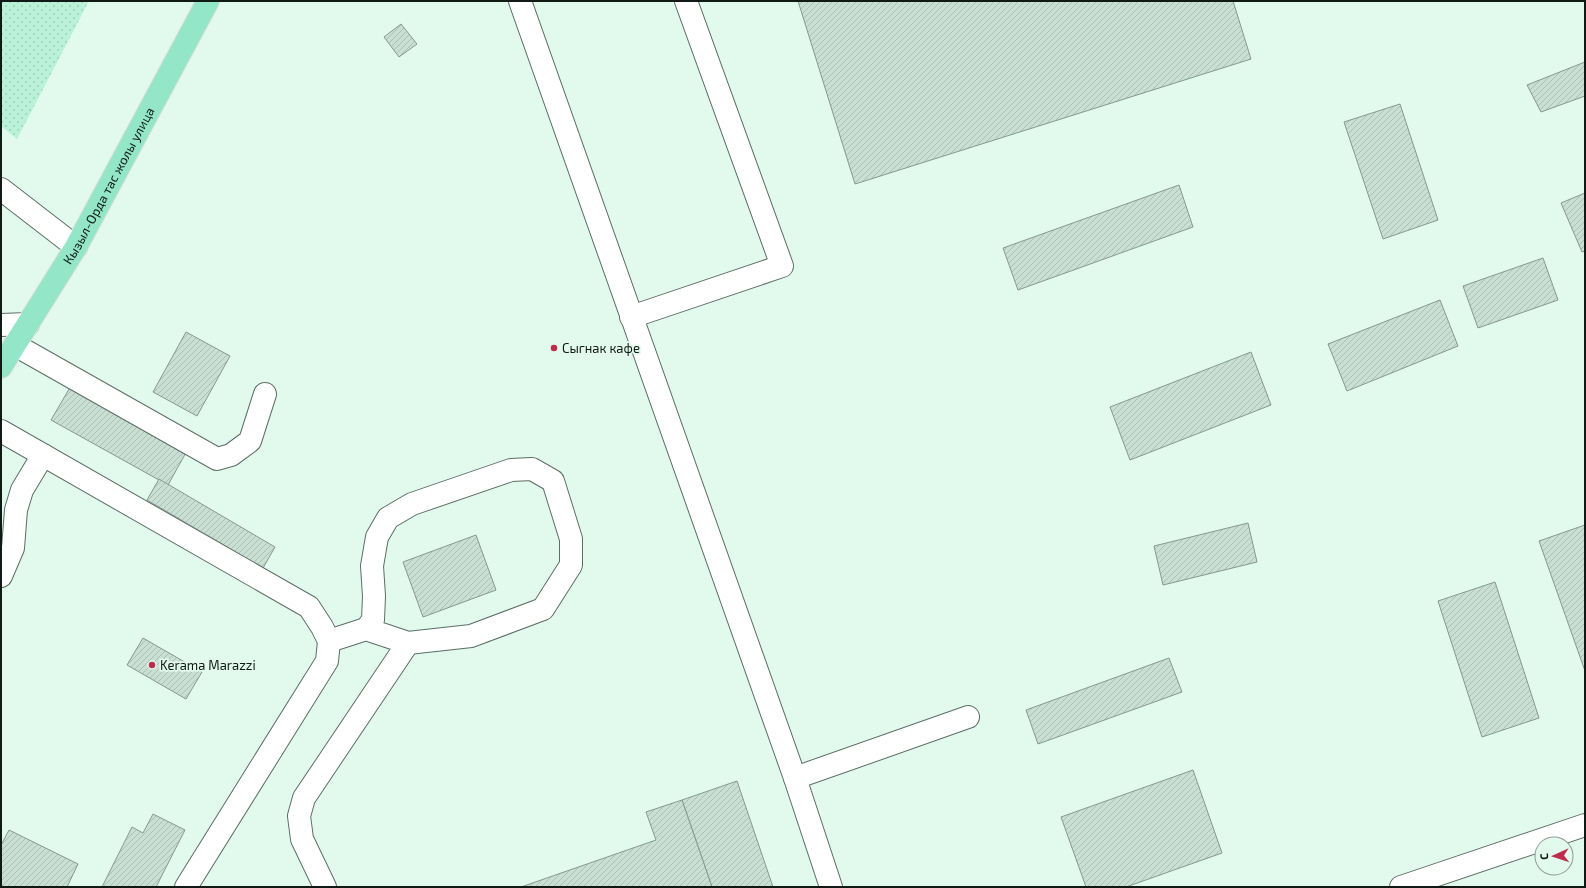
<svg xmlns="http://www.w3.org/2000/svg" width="1586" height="888" viewBox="0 0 1586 888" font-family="'Exo 2',sans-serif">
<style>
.park{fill:url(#park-dots)}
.building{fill:url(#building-hatch);stroke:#84998f}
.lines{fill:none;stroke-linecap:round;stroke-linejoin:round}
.minor-casing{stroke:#5b6f65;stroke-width:24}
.major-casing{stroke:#dedfde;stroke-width:24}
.minor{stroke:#fff;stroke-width:22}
.major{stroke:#93e6c7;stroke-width:22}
.poi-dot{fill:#bd2c4b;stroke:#e2f9ed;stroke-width:1.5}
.labels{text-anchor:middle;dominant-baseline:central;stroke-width:3.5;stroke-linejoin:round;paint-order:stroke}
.street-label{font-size:13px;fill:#111915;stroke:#e2f9ed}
.poi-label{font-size:13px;fill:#111915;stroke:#e2f9ed;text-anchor:start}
</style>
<defs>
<pattern id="park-dots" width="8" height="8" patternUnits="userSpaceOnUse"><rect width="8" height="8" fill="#b9f2d7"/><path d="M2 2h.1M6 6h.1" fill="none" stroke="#9ecfb8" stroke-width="1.8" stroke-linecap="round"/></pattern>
<pattern id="building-hatch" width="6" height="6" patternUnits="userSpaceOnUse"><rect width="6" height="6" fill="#c9dfd4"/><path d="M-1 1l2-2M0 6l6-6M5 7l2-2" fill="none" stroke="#acbfb5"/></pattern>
</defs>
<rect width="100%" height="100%" fill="#e2f9ed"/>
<!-- park -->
<polygon class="park" points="1,1 89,1 17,139 1,126"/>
<!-- building -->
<g class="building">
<polygon points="798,1 1233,1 1251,59 855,184"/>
<polygon points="401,24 417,44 399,57 384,37"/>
<polygon points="1585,62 1585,96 1541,112 1527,85"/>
<polygon points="1400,104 1438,220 1383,239 1344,122"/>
<polygon points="1179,185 1193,227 1018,290 1003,248"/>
<polygon points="1585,193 1585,251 1582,252 1561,203"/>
<polygon points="1543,258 1558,300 1478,328 1463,286"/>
<polygon points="1440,300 1458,346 1347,391 1328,344"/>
<polygon points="186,332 230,356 197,416 153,392"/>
<polygon points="1251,352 1271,405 1130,460 1110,407"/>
<polygon points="72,384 188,449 168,485 51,420"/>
<polygon points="159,479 275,547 263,568 147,500"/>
<polygon points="1248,523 1257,562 1163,585 1154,546"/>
<polygon points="1585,525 1585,671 1539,541"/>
<polygon points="476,535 496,590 423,617 403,562"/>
<polygon points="1495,582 1539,718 1482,737 1438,601"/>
<polygon points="143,638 202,672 186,699 127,665"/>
<polygon points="1169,658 1182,692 1038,744 1026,710"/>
<polygon points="1193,770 1222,853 1126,887 1086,887 1061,817"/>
<polygon points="737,781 773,887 712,887 682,800"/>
<polygon points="682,800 712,887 521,887 656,840 646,812"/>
<polygon points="153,814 185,830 156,887 102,887 132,827 143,833"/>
<polygon points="9,830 78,864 67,887 1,887 1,845"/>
</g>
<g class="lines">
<defs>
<g id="minor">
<polyline points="520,1 795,778 831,887"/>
<polyline points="1,189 76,247"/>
<polyline points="631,317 782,266 686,1"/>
<polyline points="1,325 28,324"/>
<polyline points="15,345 217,459 231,455 250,441 265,394"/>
<polyline points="1,431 309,607 322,627 329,641 327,661 186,887"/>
<polyline points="1,576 13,548 16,510 22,490 43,455"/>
<polyline points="329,641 366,629 408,643 471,636 543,609 571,565 571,539 553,481 532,469 511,470 412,504 388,518 377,537 372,566 374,596 373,620 366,629"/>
<polyline points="795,778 968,717"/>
<polyline points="325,887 302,839 299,816 304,798 408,643"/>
<polyline points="1401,887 1585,825"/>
</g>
<g id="major">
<path id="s1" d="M1,367L76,247L208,1"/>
</g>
</defs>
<!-- minor casing -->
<use href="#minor" class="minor-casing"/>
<!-- major casing -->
<use href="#major" class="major-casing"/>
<!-- minor -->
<use href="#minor" class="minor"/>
<!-- major -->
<use href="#major" class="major"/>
</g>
<!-- markers -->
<g class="poi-dot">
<circle cx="554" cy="348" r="4"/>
<circle cx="152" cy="665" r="4"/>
</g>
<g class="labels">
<!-- street labels -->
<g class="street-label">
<text stroke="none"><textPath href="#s1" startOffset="211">Кызыл-Орда тас жолы улица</textPath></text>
</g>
<!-- poi labels -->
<g class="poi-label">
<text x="562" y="348">Сыгнак кафе</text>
<text x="160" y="665">Kerama Marazzi</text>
</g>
</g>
<!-- border -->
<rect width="1586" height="888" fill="none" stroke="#111915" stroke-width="4"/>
<!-- north arrow -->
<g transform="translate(1554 856) rotate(267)"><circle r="19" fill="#e2f9ed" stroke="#8e9f97"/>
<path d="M0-3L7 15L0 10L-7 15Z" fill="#bd2c4b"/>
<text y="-6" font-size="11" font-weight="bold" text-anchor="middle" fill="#111915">С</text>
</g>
</svg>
